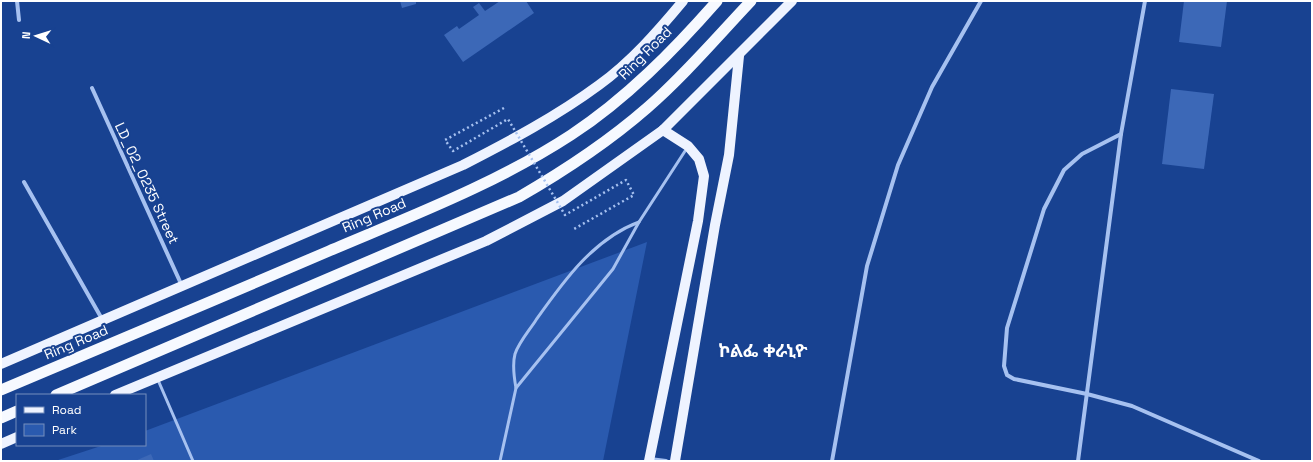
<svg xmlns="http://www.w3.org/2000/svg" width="1313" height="462" viewBox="0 0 1313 462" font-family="'Space Grotesk','Noto Sans Ethiopic',sans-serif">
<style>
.green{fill:#2a5aaf}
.building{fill:#3c68b7}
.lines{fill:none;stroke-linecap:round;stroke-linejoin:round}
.service{stroke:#a6c1f0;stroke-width:3}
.minor{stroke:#a6c1f0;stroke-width:4}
.primary{stroke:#eef3ff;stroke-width:10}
.trunk{stroke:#f6f9ff;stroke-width:11}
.path-bridge{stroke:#a6c1f0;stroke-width:2.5;stroke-dasharray:2 3;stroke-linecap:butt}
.labels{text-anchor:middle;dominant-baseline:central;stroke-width:4;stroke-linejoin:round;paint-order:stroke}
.street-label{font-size:14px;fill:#fff;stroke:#184291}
.district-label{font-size:18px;font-weight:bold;fill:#fff;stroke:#184291}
</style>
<rect width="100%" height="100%" fill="#184291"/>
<!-- green -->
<polygon class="green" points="647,242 603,461 55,461 104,445 145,445 145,431"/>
<!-- building -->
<g class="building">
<polygon points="400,1 416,1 416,4 402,8"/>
<polygon points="500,1 526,1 534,13 463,62 444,35 457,26 459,29 479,15 473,7 479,3 485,11"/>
<polygon points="1184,1 1227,1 1221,47 1179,42"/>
<polygon points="1171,89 1214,94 1204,169 1162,164"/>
<polygon points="151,454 154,461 135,461"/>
</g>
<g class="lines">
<!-- service -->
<g class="service">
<polyline points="158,380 193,461"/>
<path d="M516,388C514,377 512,365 515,354C519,342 529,331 536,320C563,282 593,239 639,222"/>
<polyline points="500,461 516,388 613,269 639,222 687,148"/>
</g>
<!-- minor -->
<g class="minor">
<polyline points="17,1 19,20"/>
<polyline points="92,88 182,286"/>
<polyline points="1121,134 1082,154 1064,170 1044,209 1007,328 1004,366 1007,375 1014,379 1087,394 1132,406 1259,461"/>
<polyline points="24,182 102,319"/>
<polyline points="650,459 666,461"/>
<polyline points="832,461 867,266 898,165 932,87 981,1"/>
<polyline points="1078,461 1121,134 1145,1"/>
</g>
<!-- primary -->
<g class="primary">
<path d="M1,364L463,165C510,141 557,116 599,85C631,62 658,31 683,1"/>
<polyline points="115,395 486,241 563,201 663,130 792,1"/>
<polyline points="1,444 17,437"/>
<polyline points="649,461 698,221 704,176 699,159 688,146 663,130"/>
<polyline points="675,461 715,225 729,155 739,56"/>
</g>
<!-- trunk -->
<g class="trunk">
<path d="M1,390C110,344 220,298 329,251C411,216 496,184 571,135C626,99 674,50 717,1"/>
<path d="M56,395L519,197C564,171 608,142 647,108C684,76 717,37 751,1"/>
<polyline points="1,418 17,411"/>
</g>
<!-- path-bridge -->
<polyline class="path-bridge" points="504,108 445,140 453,151 508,119 565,215 626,180 634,195 574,229"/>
</g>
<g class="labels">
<!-- street labels -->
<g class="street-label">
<text transform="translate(645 53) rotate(-45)">Ring Road</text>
<text transform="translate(147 183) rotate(65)">LD_02_0235 Street</text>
<text transform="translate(374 215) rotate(-23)">Ring Road</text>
<text transform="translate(76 342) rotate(-23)">Ring Road</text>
</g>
<!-- district labels -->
<g class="district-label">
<text x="763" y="350">ኮልፌ ቀራኒዮ</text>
</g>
</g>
<!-- border -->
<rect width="1313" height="462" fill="none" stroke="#ffffff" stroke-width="4"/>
<!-- legend -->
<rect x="16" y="394" width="130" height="52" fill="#184291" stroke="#748ebd"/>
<rect x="24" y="407" width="20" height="6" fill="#eef3ff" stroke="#748ebd"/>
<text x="52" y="414" font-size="12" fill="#ffffff">Road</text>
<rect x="24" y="424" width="20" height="12" fill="#2a5aaf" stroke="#748ebd"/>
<text x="52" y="434" font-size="12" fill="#ffffff">Park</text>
<!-- north arrow -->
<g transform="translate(36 36) rotate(274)" stroke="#184291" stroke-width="3" paint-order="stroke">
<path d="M0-3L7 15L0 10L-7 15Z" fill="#ffffff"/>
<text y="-6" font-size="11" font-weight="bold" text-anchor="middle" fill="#ffffff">N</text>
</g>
</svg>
